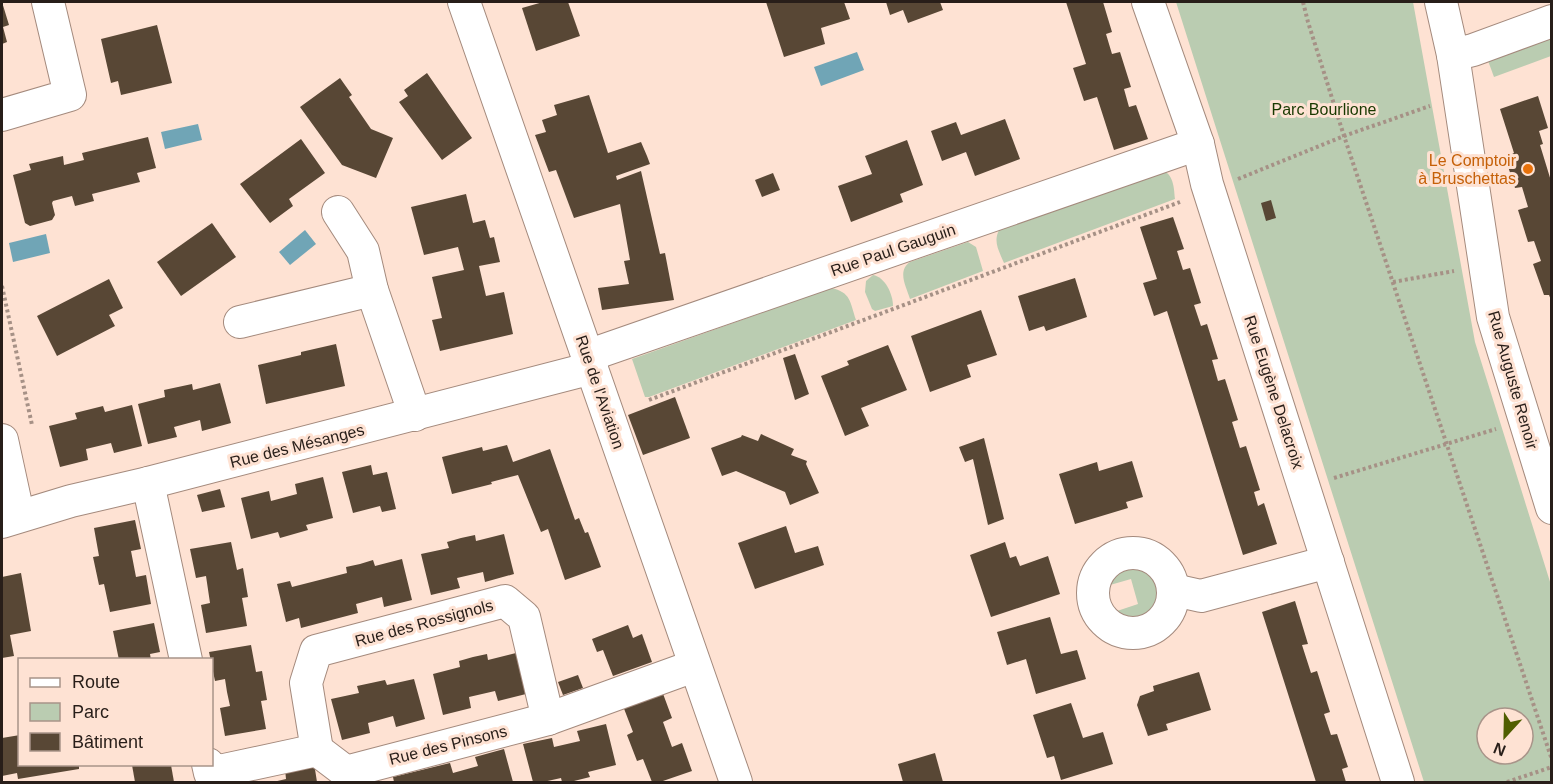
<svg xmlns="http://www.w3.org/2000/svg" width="1553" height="784" viewBox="0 0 1553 784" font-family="Arial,sans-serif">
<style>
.green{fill:#baccb1;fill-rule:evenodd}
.water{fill:#70a5b6}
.building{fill:#584735}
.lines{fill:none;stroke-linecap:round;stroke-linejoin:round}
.minor-casing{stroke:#a48a7d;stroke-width:34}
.path{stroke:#a69186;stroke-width:4;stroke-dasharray:3 3;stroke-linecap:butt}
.minor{stroke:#fff;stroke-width:32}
.food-dot{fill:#e8710a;stroke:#fee2d3;stroke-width:2}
.labels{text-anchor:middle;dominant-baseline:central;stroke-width:6;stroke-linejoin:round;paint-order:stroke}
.park-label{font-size:16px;fill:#193900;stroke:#fee2d3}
.food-label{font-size:16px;fill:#c56008;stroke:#fee2d3;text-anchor:end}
.street-label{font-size:16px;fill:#281e19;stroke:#fee2d3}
</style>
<rect width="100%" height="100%" fill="#fee2d3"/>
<!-- green -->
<g class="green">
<path d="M1176,2H1413L1475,342L1551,585V782H1424ZM1487,718H1523V754H1487Z"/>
<polygon points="1551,34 1551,56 1494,77 1487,58"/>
<path d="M1164,171C1174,176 1174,189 1175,199L1004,263C999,251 993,242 999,230Z"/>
<path d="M968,242L976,247L983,271L910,299C906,286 897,271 910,262Z"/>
<path d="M873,275C885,277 893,294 893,306L875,311L872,309L865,292L866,281Z"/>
<path d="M831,288C851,292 850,302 856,320L649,397H645L632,359Z"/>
<path d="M1133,562C1153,562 1156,584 1159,600C1158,619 1128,625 1117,611L1138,604L1131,579L1110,585C1108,569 1120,567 1133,562Z"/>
</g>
<!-- water -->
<g class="water">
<polygon points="857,52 864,70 821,86 814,67"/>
<polygon points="198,124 202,140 165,149 161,132"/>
<polygon points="305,230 316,244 290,265 279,252"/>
<polygon points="46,234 50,253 13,262 9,243"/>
</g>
<!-- building -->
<g class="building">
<polygon points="2,2 9,25 3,27 7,42 2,44"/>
<polygon points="543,2 568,2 580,36 536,51 522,8"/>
<polygon points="766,2 844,2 850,19 821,28 825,44 784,57"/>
<polygon points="886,2 940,2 943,10 908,23 903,10 890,15"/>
<polygon points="1066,2 1103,2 1112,32 1106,34 1112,54 1120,52 1131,87 1124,89 1129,107 1136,105 1148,139 1114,150 1097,97 1084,101 1073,68 1086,64"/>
<polygon points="157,25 172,83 121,95 118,81 111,83 101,39"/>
<polygon points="427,73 472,138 442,160 399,102 408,96 404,90"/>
<polygon points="340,78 352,95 349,97 371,129 393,138 376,178 342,165 300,107"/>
<polygon points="589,95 608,153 641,142 647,156 650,164 616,176 617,180 641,171 660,254 665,253 674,300 602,310 598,288 629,284 624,261 630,260 620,204 574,218 556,170 549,172 535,135 546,132 542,120 557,115 554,105"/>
<polygon points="1538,96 1548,128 1539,131 1543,144 1540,145 1551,181 1551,300 1549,295 1544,295 1533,264 1541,261 1534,241 1528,242 1518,210 1528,207 1522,187 1515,188 1505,157 1514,153 1500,109"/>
<polygon points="1005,119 1020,159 975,176 966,152 942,161 931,131 956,122 961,135"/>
<polygon points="148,137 156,168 137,173 140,182 92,194 94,201 75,206 72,196 53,201 52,203 55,215 52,220 30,226 25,223 13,175 31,170 29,164 63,156 64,165 84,160 82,153"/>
<polygon points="301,139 325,173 289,199 293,206 270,223 240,184"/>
<polygon points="907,140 923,185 900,194 903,202 851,222 838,186 872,174 865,156"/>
<polygon points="773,173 780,190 762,197 755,180"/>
<polygon points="466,194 473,223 485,220 490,238 494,237 500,262 479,266 486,296 504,292 513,334 440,351 432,320 442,318 432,277 464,270 458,247 424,255 411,207"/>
<polygon points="1271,200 1276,218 1266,221 1261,203"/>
<polygon points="1173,217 1184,249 1177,251 1183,270 1190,268 1201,303 1194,305 1201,326 1207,324 1218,359 1212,360 1218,381 1225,379 1238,420 1232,422 1240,448 1246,446 1260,490 1254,492 1258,506 1264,503 1277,544 1243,555 1167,311 1154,316 1143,283 1157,279 1140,227"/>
<polygon points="212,223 236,257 181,296 157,262"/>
<polygon points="1075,278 1087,317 1046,331 1044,326 1029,331 1018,296"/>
<polygon points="109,279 123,308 109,315 115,326 57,356 37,316"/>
<polygon points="981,310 997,355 967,365 971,377 930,392 911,336"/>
<polygon points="336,344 345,386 266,404 258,365 301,355 301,352"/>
<polygon points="888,345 907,390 861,408 869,426 845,436 821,376 849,365 847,361"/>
<polygon points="795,354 809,394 795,400 783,358"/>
<polygon points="220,383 231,423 202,431 200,420 174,427 177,437 148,444 138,404 165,397 164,390 192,384 193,390"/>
<polygon points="675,397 690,438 643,455 628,415"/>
<polygon points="132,405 142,446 114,453 111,443 86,449 88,460 60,467 49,426 77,419 75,413 103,406 105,412"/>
<polygon points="761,434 794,449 791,455 807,461 806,464 819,493 790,505 785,492 736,471 722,476 711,448 741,437 742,435 758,441"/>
<polygon points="984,438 1004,519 988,525 973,459 965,462 959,447"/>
<polygon points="507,445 513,462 550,449 575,520 579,518 585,533 588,532 601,567 565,580 548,529 541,532 518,475 491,482 492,484 452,494 442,457 482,447 483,451"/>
<polygon points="1132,461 1143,497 1126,502 1128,508 1075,524 1059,474 1097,462 1099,471"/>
<polygon points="371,465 373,475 387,472 396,509 382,512 380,506 353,513 342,472"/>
<polygon points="323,477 333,518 306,525 308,530 280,538 278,532 251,539 241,498 269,491 271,501 297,494 295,484"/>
<polygon points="220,489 225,507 202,512 197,495"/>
<polygon points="135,520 141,549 131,551 136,577 146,575 151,604 110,612 104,584 99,585 93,557 99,556 94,528"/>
<polygon points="786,526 795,553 818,546 824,565 755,589 738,543"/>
<polygon points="504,534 514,574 485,582 483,572 457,578 460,588 431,595 421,554 449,548 447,542 461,538 475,535 476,541"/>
<polygon points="231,542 237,570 243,568 248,597 242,598 247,626 206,633 201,605 210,603 206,576 196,578 190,549"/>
<polygon points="1005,542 1010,558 1016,556 1020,566 1048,556 1060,594 991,617 970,555"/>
<polygon points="402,559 412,600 384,607 382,597 356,604 358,613 301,628 299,618 286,622 277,584 290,581 292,587 347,573 346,567 360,564 373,560 375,566"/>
<polygon points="21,573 31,631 10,635 14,656 2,658 2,577"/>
<polygon points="1295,601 1308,644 1302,645 1311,673 1317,671 1330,712 1324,714 1331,735 1337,734 1348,767 1342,769 1346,782 1316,782 1262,612"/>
<polygon points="1050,617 1061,654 1077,650 1086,679 1036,694 1026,659 1007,665 997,632"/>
<polygon points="154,623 160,652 150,654 151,660 119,660 113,631"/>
<polygon points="628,625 633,638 642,634 652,662 613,676 603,650 597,652 592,639"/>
<polygon points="251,645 256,672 262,671 267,700 261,701 266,729 225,736 220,708 230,706 227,692 225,679 215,681 209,652"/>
<polygon points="516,653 526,694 498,701 495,691 469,697 471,708 443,715 433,674 460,667 459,661 473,657 487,654 488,660"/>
<polygon points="1199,672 1211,710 1166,724 1168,730 1148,736 1137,705 1140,696 1154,691 1153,686"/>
<polygon points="578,675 583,688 563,695 558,682"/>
<polygon points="414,679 425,719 396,727 393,716 368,723 370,733 342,740 331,699 359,693 357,686 385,680 387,685"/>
<polygon points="662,691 672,718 663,722 672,747 682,743 692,771 660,782 652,782 643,759 637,761 627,735 633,732 623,706"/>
<polygon points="1071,703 1083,738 1103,732 1113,764 1061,780 1054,756 1047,758 1033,715"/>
<polygon points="606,724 616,765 588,772 590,777 570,782 562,782 561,778 543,782 533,782 523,744 552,738 554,747 580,741 577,731"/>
<polygon points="20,735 20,765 79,765 79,769 18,779 17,773 2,776 2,738"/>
<polygon points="504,749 513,782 394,782 393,777 450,763 453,773 478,766 475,757"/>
<polygon points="935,753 943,782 903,782 898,764"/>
<polygon points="314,763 317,782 273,782 286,779 285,769"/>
<polygon points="132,765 171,765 174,782 135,782"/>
</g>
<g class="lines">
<defs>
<g id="minor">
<polyline points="464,2 736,782"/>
<polyline points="1148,2 1198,144 1207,184 1398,782"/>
<polyline points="1441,2 1453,55 1493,317 1552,508"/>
<polyline points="1453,55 1473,50 1552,21"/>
<polyline points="2,115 70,95 48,2"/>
<polyline points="338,212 363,251 372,290 415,415"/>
<polyline points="240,322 372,290"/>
<polyline points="587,356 1198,144"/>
<polyline points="2,440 15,500"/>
<polyline points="148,483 186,660"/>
<polyline points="2,522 71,501 148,483 592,368"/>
<circle cx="1133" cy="593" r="40"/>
<polyline points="1174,590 1201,596 1328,562"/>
<polyline points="317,750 306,683 316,651 505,601 524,617 548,719"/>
<polyline points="208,764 210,773 317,750 346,772 548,719 694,666"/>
</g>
</defs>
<!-- minor casing -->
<use href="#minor" class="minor-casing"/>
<!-- path -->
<g class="path">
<polyline points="1303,2 1308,22 1344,136 1552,760"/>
<polyline points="1238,179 1344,136 1430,106"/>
<polyline points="1393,282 1454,271"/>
<polyline points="2,286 32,425"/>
<polyline points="649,400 1180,202"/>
<polyline points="1334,478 1496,429"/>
<polyline points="1507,782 1552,767"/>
</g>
<!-- minor -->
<use href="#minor" class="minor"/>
</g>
<!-- markers -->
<circle class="food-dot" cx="1528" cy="169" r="6"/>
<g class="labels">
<!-- park labels -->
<g class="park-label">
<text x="1324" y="109">Parc Bourlione</text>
</g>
<!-- food labels -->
<g class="food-label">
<text x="1516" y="160">Le Comptoir<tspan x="1516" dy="18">à Bruschettas</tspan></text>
</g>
<!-- street labels -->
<g class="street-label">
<text transform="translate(893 250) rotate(-19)">Rue Paul Gauguin</text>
<text transform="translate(1513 380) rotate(74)">Rue Auguste Renoir</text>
<text transform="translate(600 392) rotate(71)">Rue de l'Aviation</text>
<text transform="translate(1274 392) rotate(72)">Rue Eugène Delacroix</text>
<text transform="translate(297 446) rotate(-14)">Rue des Mésanges</text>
<text transform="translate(424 623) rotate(-15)">Rue des Rossignols</text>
<text transform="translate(448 745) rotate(-14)">Rue des Pinsons</text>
</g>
</g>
<!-- border -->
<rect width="1553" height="784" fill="none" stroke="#281e19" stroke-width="6"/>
<!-- legend -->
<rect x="18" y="658" width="195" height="108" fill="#fee2d3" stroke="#a89489" stroke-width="1.5"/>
<rect x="30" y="678" width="30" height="9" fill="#ffffff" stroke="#a89489" stroke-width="1.5"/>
<text x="72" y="688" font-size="18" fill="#281e19">Route</text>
<rect x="30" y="703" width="30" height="18" fill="#baccb1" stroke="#a89489" stroke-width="1.5"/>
<text x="72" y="718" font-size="18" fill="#281e19">Parc</text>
<rect x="30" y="733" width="30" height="18" fill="#584735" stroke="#a89489" stroke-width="1.5"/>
<text x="72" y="748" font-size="18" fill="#281e19">Bâtiment</text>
<!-- north arrow -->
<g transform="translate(1505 736) rotate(202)"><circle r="28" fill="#fee2d3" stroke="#a89489" stroke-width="1.5"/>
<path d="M0-4.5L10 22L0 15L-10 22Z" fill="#505e00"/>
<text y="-9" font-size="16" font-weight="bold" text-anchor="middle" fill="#281e19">N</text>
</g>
</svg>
